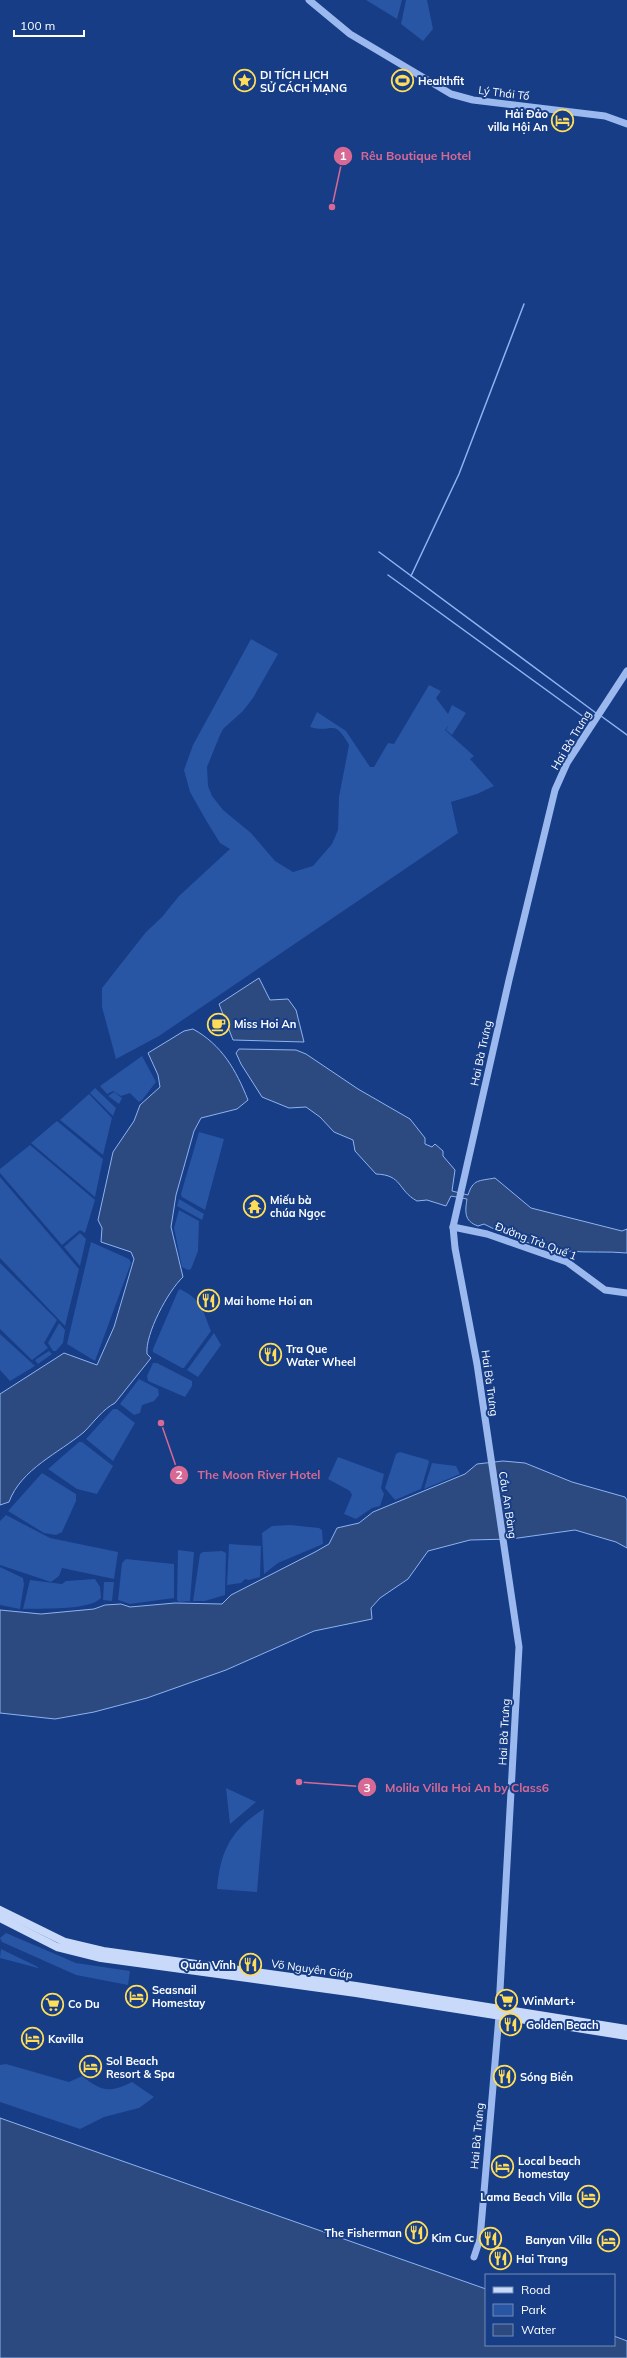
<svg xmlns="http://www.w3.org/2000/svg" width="627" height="2358" viewBox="0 0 627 2358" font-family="Mulish,sans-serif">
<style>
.green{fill:#2855a4}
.water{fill:#2d4a80;stroke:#8db3f1}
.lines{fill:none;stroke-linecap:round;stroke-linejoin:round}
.stream{stroke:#8db3f1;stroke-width:1.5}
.tertiary{stroke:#9bb9ee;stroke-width:7}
.secondary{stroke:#c8d9fa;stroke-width:8}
.labels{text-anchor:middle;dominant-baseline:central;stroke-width:4;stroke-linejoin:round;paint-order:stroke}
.poi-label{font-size:11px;font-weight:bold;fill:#fff;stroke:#163d86;text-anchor:start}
.street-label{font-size:11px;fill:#fff;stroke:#163d86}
.leader{fill:none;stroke:#d76994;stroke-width:1.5}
.callout-dot{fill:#d76994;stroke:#163d86;stroke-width:1.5}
.mark-label{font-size:12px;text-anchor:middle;font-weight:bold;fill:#fff}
.callout-label{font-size:12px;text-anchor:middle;font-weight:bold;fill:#d76994;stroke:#163d86;stroke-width:4;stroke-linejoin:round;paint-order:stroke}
</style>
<rect width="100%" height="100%" fill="#163d86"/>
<!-- green -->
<g class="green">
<polygon points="366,0 402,0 397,19"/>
<polygon points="406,0 427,0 433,29 423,41 401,24"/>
<path d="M251,639L278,654L253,698L243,711L223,729L220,735L207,767L208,786L212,796L223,810L251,833L275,861L293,872L313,866L332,844L338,830L339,797L349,745C333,717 333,734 310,727L317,712L346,731L370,767H374L388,743L394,744L429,685L441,691L436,698L448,714L452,705L466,713L452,735L446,730L449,725L445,730L474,756L470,759L494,786L477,794L451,802L458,833L159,1036L116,1059L102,1007V988L146,932L162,917L179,896L230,849L220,843L207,822L190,792L184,770L193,745Z"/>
<polygon points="142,1056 156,1082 142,1100 139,1102 130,1093 121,1096 113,1091 107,1094 100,1086"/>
<polygon points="95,1088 116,1108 113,1116 90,1093"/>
<polygon points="114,1092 122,1098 119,1104 108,1096"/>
<polygon points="89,1094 112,1118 103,1155 60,1120"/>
<polygon points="57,1121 103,1159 95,1197 31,1143"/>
<polygon points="199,1132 224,1139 205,1210 182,1197 181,1194"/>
<polygon points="30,1145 95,1200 85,1233 80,1230 62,1245 0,1173 0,1169"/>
<polygon points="0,1177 79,1269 65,1326 0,1258"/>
<polygon points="179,1199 204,1214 202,1220 177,1206"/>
<polygon points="179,1210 199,1221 198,1251 191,1269 188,1270 182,1267 174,1228"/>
<polygon points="80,1233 86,1239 80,1266 64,1247"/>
<polygon points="91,1242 129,1259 131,1263 95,1361 67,1344"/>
<polygon points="0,1263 57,1320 44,1343 48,1348 32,1360 0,1329"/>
<path d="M180,1289C203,1301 202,1309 211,1331L184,1368H182L153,1352V1349L178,1291Z"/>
<polygon points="59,1323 65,1330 63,1343 56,1351 53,1351 48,1343"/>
<polygon points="214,1333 221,1345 198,1377 187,1370"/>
<polygon points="0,1334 35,1366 10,1381 0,1370"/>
<polygon points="49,1351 52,1354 38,1364 35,1360"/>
<polygon points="153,1363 157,1363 192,1381 192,1386 185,1397 148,1381 147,1376"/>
<polygon points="139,1379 158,1389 159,1395 154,1401 142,1405 140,1413 134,1415 120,1404"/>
<polygon points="113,1409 117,1409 135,1423 113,1461 86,1439"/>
<polygon points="79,1442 82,1442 113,1466 97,1494 77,1489 48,1469"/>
<polygon points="400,1452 428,1460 429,1462 421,1489 395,1500 385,1488 396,1454"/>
<polygon points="338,1457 384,1474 381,1488 384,1494 380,1506 372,1508 356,1519 344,1514 352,1495 350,1491 328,1479"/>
<polygon points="432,1463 456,1466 460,1474 424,1489"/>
<polygon points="42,1473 76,1494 76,1501 62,1532 56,1535 44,1533 8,1511"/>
<polygon points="6,1515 50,1538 118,1552 114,1579 62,1568 59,1576 51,1582 0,1565 0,1521"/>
<polygon points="290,1525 319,1528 322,1530 323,1544 278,1563 264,1574 262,1533 272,1526"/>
<polygon points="229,1544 261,1546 260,1577 249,1580 245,1579 241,1583 227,1585"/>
<polygon points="178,1550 194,1552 190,1601 179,1602 177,1600"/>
<polygon points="222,1551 226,1553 225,1595 205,1601 193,1601 200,1554 203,1552"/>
<polygon points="126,1559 174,1564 174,1598 130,1604 118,1600 122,1563"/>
<polygon points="0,1567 23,1578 24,1584 20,1609 0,1605"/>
<path d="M95,1579L100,1587L101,1598C89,1611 41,1608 23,1609L30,1580L62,1584L66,1581Z"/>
<polygon points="104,1582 114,1582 112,1601 103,1600"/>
<polygon points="226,1788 256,1802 230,1824"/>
<path d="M264,1809L257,1892L217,1889C220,1850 232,1829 264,1809Z"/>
<polygon points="6,1933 76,1963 130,1971 128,1985 76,1975 2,1942 0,1938"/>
<polygon points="1,1949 38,1967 38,1968 0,1958"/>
<path d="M6,2064L69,2082L82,2076C103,2092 109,2093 132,2082L154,2097L139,2108L104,2117L80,2129L0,2102V2065Z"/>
</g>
<!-- water -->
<g class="water">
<polygon points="259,978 270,1000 288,999 296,1010 304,1042 233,1040 219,1004"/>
<path d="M193,1029C222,1045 236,1070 248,1100L237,1109L201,1118L194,1131L176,1195L171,1227L183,1277C168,1291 145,1334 147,1354L151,1358L115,1403C103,1409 94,1422 84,1432C59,1453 21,1469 9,1502L0,1505V1394L64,1353L97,1365L114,1327L134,1259L131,1252L101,1242L102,1228L98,1220L113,1152L134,1121L140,1105L160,1087L158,1075L148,1053L184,1031Z"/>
<path d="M239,1049L296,1050L306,1054L358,1089L410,1119L425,1138V1144L432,1147L435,1144L443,1151V1156L455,1170L452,1191L468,1195C473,1179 479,1181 495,1178L531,1208L622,1231L627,1229V1253C607,1251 588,1253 568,1251C538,1248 511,1238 484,1224L478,1226C464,1221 465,1212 467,1199L451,1196L446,1206L427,1200L417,1201C397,1190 403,1175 376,1174L355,1151L353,1140L334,1132L320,1117L306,1107L289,1108L262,1097L241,1064L236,1053Z"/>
<polygon points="503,1461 525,1463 572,1482 625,1497 627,1500 627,1548 616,1542 575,1530 511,1539 470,1540 428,1551 408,1579 380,1598 371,1608 372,1619 314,1631 226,1670 147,1698 94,1712 55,1719 0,1713 0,1610 41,1614 94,1609 105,1605 121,1604 130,1607 175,1603 222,1604 231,1595 315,1552 329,1544 337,1528 359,1523 373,1512 465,1474 477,1464"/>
<polygon points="0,2118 486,2289 486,2345 614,2345 614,2336 627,2341 627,2358 0,2358"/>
</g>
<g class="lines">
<!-- stream -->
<g class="stream">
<polyline points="379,552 596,713"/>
<polyline points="388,575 585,718"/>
<polyline points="411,576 459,474 524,304"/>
<polyline points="601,716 627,735"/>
</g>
<!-- tertiary -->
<g class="tertiary">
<polyline points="309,0 350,34 451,94 473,100 605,116 627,124"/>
<polyline points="453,1227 487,1234 567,1262 605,1290 627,1293"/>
<polyline points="499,2008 519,1647 477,1364 455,1248 453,1227 509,980 555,790 567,763 627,671"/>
<polyline points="474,2257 480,2239 499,2016"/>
</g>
<!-- secondary -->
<g class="secondary">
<polyline points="0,1910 65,1942 103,1951 356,1986 627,2029"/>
<polyline points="0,1918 57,1947 101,1958 356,1993 627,2036"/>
</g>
</g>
<!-- icons -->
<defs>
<symbol id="sight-ring" viewBox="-11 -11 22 22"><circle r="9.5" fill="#163d86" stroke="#ffdd58" stroke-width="1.5"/><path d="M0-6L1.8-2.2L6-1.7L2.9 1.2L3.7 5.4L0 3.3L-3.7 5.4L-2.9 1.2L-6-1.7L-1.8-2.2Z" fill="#ffdd58"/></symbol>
<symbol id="stadium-ring" viewBox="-11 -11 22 22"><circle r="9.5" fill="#163d86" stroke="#ffdd58" stroke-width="1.5"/><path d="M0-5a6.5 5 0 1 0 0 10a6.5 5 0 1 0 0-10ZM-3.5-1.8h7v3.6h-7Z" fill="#ffdd58"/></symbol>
<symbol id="hotel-ring" viewBox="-11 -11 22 22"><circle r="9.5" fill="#163d86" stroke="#ffdd58" stroke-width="1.5"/><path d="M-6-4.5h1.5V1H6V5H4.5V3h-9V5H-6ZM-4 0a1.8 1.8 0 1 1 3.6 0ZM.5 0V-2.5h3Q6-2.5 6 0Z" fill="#ffdd58"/></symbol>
<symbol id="cafe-ring" viewBox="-11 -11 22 22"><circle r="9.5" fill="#163d86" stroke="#ffdd58" stroke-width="1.5"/><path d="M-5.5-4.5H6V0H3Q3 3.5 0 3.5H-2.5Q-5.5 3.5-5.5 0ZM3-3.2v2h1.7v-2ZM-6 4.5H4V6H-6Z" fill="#ffdd58"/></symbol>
<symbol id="temple-ring" viewBox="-11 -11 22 22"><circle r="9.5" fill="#163d86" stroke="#ffdd58" stroke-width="1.5"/><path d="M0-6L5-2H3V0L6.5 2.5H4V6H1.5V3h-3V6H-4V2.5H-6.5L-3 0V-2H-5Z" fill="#ffdd58"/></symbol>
<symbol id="restaurant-ring" viewBox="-11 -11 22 22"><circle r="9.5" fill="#163d86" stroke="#ffdd58" stroke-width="1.5"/><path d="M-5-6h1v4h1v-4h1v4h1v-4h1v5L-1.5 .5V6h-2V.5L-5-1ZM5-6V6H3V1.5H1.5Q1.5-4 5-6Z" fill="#ffdd58"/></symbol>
<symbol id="supermarket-ring" viewBox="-11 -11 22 22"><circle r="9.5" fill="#163d86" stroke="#ffdd58" stroke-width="1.5"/><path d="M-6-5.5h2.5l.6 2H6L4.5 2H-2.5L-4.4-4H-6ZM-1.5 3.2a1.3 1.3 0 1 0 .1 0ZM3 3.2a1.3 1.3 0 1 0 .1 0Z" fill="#ffdd58"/></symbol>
</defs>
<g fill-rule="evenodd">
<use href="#sight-ring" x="232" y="68" width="25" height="25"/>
<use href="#stadium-ring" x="390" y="68" width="25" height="25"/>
<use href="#hotel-ring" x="550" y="108" width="25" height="25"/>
<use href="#cafe-ring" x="206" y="1012" width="25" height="25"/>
<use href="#temple-ring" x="242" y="1194" width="25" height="25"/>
<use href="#restaurant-ring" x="196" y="1288" width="25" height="25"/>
<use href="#restaurant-ring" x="258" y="1342" width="25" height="25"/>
<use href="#restaurant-ring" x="238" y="1952" width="25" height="25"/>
<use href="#hotel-ring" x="124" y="1984" width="25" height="25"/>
<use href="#supermarket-ring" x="494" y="1988" width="25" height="25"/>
<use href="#supermarket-ring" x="40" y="1992" width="25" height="25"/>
<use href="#restaurant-ring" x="498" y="2012" width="25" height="25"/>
<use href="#hotel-ring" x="20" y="2026" width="25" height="25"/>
<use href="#hotel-ring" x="78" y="2054" width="25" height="25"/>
<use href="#restaurant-ring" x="492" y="2064" width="25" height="25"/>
<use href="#hotel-ring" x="490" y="2154" width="25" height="25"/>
<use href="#hotel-ring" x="576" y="2184" width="25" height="25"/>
<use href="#restaurant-ring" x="404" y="2220" width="25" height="25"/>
<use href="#restaurant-ring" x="478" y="2226" width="25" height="25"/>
<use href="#hotel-ring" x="596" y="2228" width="25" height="25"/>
<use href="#restaurant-ring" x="488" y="2246" width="25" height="25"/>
</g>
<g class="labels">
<!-- poi labels -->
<g class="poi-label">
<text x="260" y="75">DI TÍCH LỊCH<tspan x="260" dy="13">SỬ CÁCH MẠNG</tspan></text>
<text x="418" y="81">Healthfit</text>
<text x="548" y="114" text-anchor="end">Hải Đảo<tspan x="548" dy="13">villa Hội An</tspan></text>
<text x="234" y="1024">Miss Hoi An</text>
<text x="270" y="1200">Miếu bà<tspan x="270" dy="13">chúa Ngọc</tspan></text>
<text x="224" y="1301">Mai home Hoi an</text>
<text x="286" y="1349">Tra Que<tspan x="286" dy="13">Water Wheel</tspan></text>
<text x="236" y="1965" text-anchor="end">Quán Vĩnh</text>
<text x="152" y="1990">Seasnail<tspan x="152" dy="13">Homestay</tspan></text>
<text x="522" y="2001">WinMart+</text>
<text x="68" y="2004">Co Du</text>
<text x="526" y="2025">Golden Beach</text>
<text x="48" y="2039">Kavilla</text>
<text x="106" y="2061">Sol Beach<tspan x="106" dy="13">Resort &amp; Spa</tspan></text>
<text x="520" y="2077">Sóng Biển</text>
<text x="518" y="2161">Local beach<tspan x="518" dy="13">homestay</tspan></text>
<text x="572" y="2197" text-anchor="end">Lama Beach Villa</text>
<text x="402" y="2233" text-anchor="end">The Fisherman</text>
<text x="474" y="2238" text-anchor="end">Kim Cuc</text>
<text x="592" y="2240" text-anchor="end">Banyan Villa</text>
<text x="516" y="2259">Hai Trang</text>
</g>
<!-- street labels -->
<g class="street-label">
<text transform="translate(504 93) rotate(7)">Lý Thái Tổ</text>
<text transform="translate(571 740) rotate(-59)">Hai Bà Trưng</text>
<text transform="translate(481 1053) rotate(-78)">Hai Bà Trưng</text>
<text transform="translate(536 1241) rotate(21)">Đường Trà Quế 1</text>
<text transform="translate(490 1383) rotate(82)">Hai Bà Trưng</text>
<text transform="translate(508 1505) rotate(81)">Cầu An Bàng</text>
<text transform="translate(504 1732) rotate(-87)">Hai Bà Trưng</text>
<text transform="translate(312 1969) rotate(8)">Võ Nguyên Giáp</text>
<text transform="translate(477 2136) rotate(-85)">Hai Bà Trưng</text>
</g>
</g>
<!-- callouts -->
<path class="leader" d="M332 207L343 156M161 1423L179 1475M299 1782L367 1787"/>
<g class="callout-dot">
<circle cx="332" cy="207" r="4"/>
<circle cx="161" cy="1423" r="4"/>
<circle cx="299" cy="1782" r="4"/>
<circle cx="343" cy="156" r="10"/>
<circle cx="179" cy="1475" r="10"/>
<circle cx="367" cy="1787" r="10"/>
</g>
<g class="mark-label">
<text x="343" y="160">1</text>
<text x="179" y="1479">2</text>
<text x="367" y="1792">3</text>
</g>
<g class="callout-label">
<text x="416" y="160">Rêu Boutique Hotel</text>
<text x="259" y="1479">The Moon River Hotel</text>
<text x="467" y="1792">Molila Villa Hoi An by Class6</text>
</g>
<!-- legend -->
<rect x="485" y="2274" width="130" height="72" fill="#163d86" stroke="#738bb6"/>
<rect x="493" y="2287" width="20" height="6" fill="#c8d9fa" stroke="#738bb6"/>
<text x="521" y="2294" font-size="12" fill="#ffffff">Road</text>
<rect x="493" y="2304" width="20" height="12" fill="#2855a4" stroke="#738bb6"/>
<text x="521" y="2314" font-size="12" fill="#ffffff">Park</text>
<rect x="493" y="2324" width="20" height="12" fill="#2d4a80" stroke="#738bb6"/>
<text x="521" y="2334" font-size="12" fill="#ffffff">Water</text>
<!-- scale -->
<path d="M14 30v6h70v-6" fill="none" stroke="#ffffff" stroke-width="2"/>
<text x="20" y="30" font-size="12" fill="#ffffff" stroke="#163d86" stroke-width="3" paint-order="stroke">100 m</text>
</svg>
